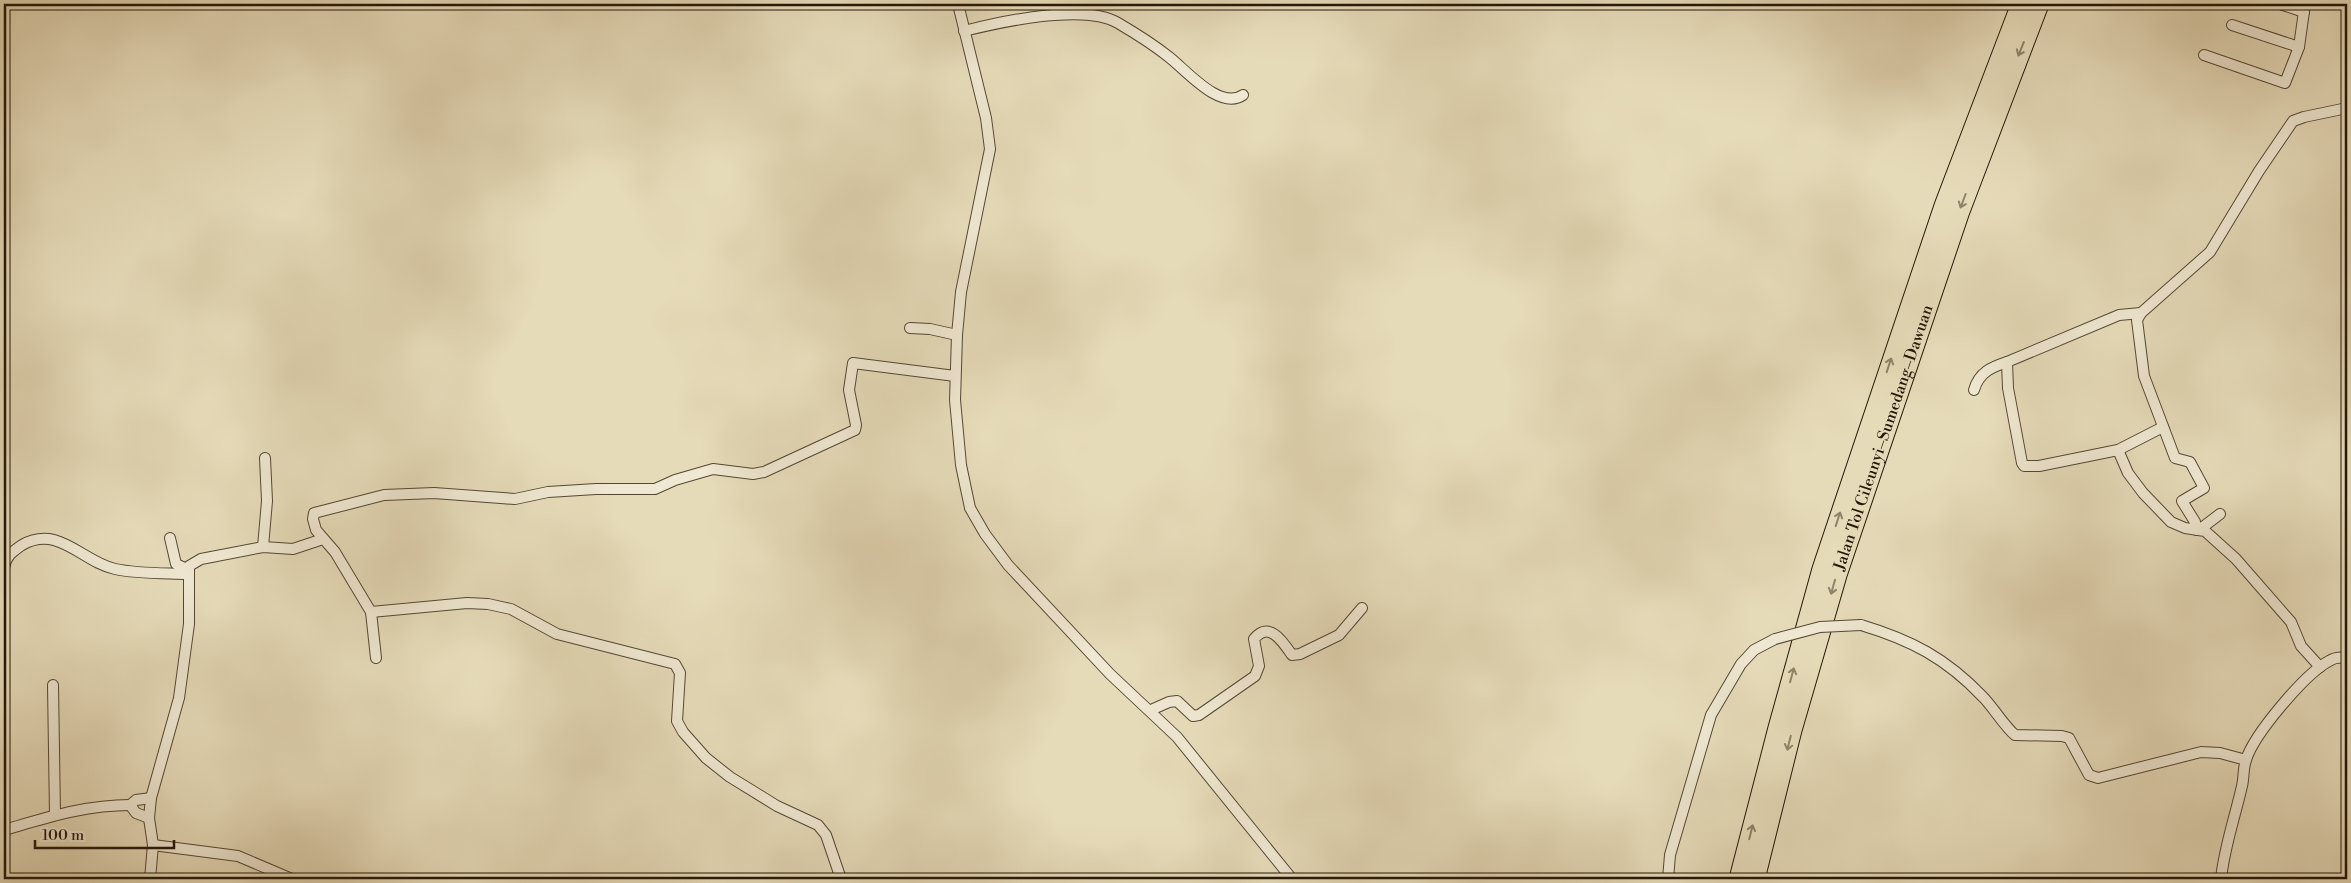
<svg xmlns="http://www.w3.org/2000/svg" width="2351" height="883" viewBox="0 0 2351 883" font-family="'Libre Bodoni',serif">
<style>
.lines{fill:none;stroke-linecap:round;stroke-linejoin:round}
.street-casing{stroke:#544834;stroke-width:12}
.highway-casing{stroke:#241708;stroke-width:21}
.street{stroke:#efe8d2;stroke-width:10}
.highway{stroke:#e6dbb9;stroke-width:19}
.street-bridge-casing{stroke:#544834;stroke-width:12;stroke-linecap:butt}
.street-bridge{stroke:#efe8d2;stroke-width:10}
.oneway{stroke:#8f8369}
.labels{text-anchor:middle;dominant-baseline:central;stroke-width:4;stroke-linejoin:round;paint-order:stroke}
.street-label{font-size:16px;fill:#241708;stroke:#efe8d2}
</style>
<rect width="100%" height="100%" fill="#e6dbb9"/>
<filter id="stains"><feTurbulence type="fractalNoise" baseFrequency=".004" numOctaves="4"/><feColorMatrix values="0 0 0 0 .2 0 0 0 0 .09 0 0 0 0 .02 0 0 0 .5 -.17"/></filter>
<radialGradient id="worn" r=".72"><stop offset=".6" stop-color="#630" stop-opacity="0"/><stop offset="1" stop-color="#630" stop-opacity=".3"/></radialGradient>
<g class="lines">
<defs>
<g id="street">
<polyline points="958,4 986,118 990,149 961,292 957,335 955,400 961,465 970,508 985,534 1008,565 1110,674 1177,737 1292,879"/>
<polyline points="2280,4 2304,12"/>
<polyline points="2232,25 2299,47"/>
<path d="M964,31C1000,22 1085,3 1118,23C1135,33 1154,45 1169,57C1186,70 1220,111 1243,95"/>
<polyline points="2204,55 2285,83 2299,47 2305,4"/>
<polyline points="2141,313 2119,315 2007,362 2008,388 2022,463 2024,466 2039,466 2118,450 2128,473 2143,493 2171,522 2185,528 2205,531 2236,559 2291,622 2301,646 2320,667"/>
<polyline points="910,328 930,329 957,335"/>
<path d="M1974,390C1979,372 1992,367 2007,362"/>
<polyline points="2118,450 2163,427"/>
<polyline points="2197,530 2195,522 2182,501 2204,488 2190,462 2175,458 2144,376 2137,320 2141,313 2210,252 2259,171 2293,121 2304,117 2347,108"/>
<polyline points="2199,530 2220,514"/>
<polyline points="170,538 176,564 189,570"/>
<polyline points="263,547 267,501 265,458"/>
<path d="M4,568C6,556 12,552 22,545C59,524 82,562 115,569C138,574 165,573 188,574"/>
<polyline points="371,612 467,603 488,604 511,609 557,634 675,664 680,673 677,721 683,732 706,758 730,777 777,806 818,825 826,835 841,879"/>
<path d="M1861,625C1911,640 1946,658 1983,697C1993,707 2005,727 2015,735L2062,736L2069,738L2089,775L2098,778L2201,752L2220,753L2246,760"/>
<polyline points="376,658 371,612 335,552 316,530 313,519 314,513 384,495 434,493 515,499 548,492 596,489 655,489 675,480 713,469 753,474 764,472 855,430 856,425 849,390 853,363 955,376"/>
<polyline points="53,685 55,815"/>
<path d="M1151,710L1169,702L1177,701L1193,716L1199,715L1255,676L1259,666L1254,639C1269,620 1283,642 1292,655L1300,654L1339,635L1362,608"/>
<polyline points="149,818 136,813 130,805 136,800 151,798"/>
<path d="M4,830C46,818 85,805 130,805"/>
<polyline points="153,845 238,856 292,879"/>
<polyline points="150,879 153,845 149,818 151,798 179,698 189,624 189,566 201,559 263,547 293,549 323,539"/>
<polyline points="1668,879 1670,855 1711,715 1741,664 1754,650 1775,639"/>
<path d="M2221,879C2224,848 2235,817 2242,786C2244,778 2243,768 2246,760C2254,734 2305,674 2329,661C2335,657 2341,657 2347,658"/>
</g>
<g id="highway">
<polyline points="1739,879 1778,728 1822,569 1944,206 2021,4"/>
<path id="s1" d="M1755,879L1792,730L1837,575L1960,211L2039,4"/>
</g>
</defs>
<!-- street casing -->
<use href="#street" class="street-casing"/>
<!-- highway casing -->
<use href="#highway" class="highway-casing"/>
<!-- street -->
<use href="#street" class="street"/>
<!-- highway -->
<use href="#highway" class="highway"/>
<defs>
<polyline id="street-bridge" points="1775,639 1820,627 1861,625"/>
</defs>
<!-- street-bridge casing -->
<use href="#street-bridge" class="street-bridge-casing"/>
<!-- street-bridge -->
<use href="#street-bridge" class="street-bridge"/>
</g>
<!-- one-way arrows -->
<defs><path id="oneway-shaft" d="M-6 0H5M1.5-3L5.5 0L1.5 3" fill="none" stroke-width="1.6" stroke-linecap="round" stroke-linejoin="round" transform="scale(1.25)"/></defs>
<g class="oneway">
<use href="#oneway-shaft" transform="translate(2021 49) rotate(112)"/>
<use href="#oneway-shaft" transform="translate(1963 201) rotate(111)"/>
<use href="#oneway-shaft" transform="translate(1889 365) rotate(-72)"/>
<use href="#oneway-shaft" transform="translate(1838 519) rotate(-72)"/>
<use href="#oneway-shaft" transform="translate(1833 587) rotate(106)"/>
<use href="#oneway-shaft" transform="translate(1792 675) rotate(-75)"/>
<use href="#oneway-shaft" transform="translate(1789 743) rotate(104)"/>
<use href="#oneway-shaft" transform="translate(1751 832) rotate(-76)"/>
</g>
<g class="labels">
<!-- street labels -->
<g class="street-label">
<text stroke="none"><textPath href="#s1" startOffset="460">Jalan Tol Cileunyi–Sumedang–Dawuan</textPath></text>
</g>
</g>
<!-- margin -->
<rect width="2351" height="883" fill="none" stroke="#e6dbb9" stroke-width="20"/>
<rect x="5" y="5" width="2341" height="873" fill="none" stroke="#241708" stroke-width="2.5"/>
<rect x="10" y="10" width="2331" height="863" fill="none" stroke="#241708"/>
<!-- scale -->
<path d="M35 840v8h139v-8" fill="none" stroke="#241708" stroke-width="2.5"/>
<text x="42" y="840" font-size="15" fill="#241708" stroke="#efe8d2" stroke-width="4" paint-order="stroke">100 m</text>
<rect width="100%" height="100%" filter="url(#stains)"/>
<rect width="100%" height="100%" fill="url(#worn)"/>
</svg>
